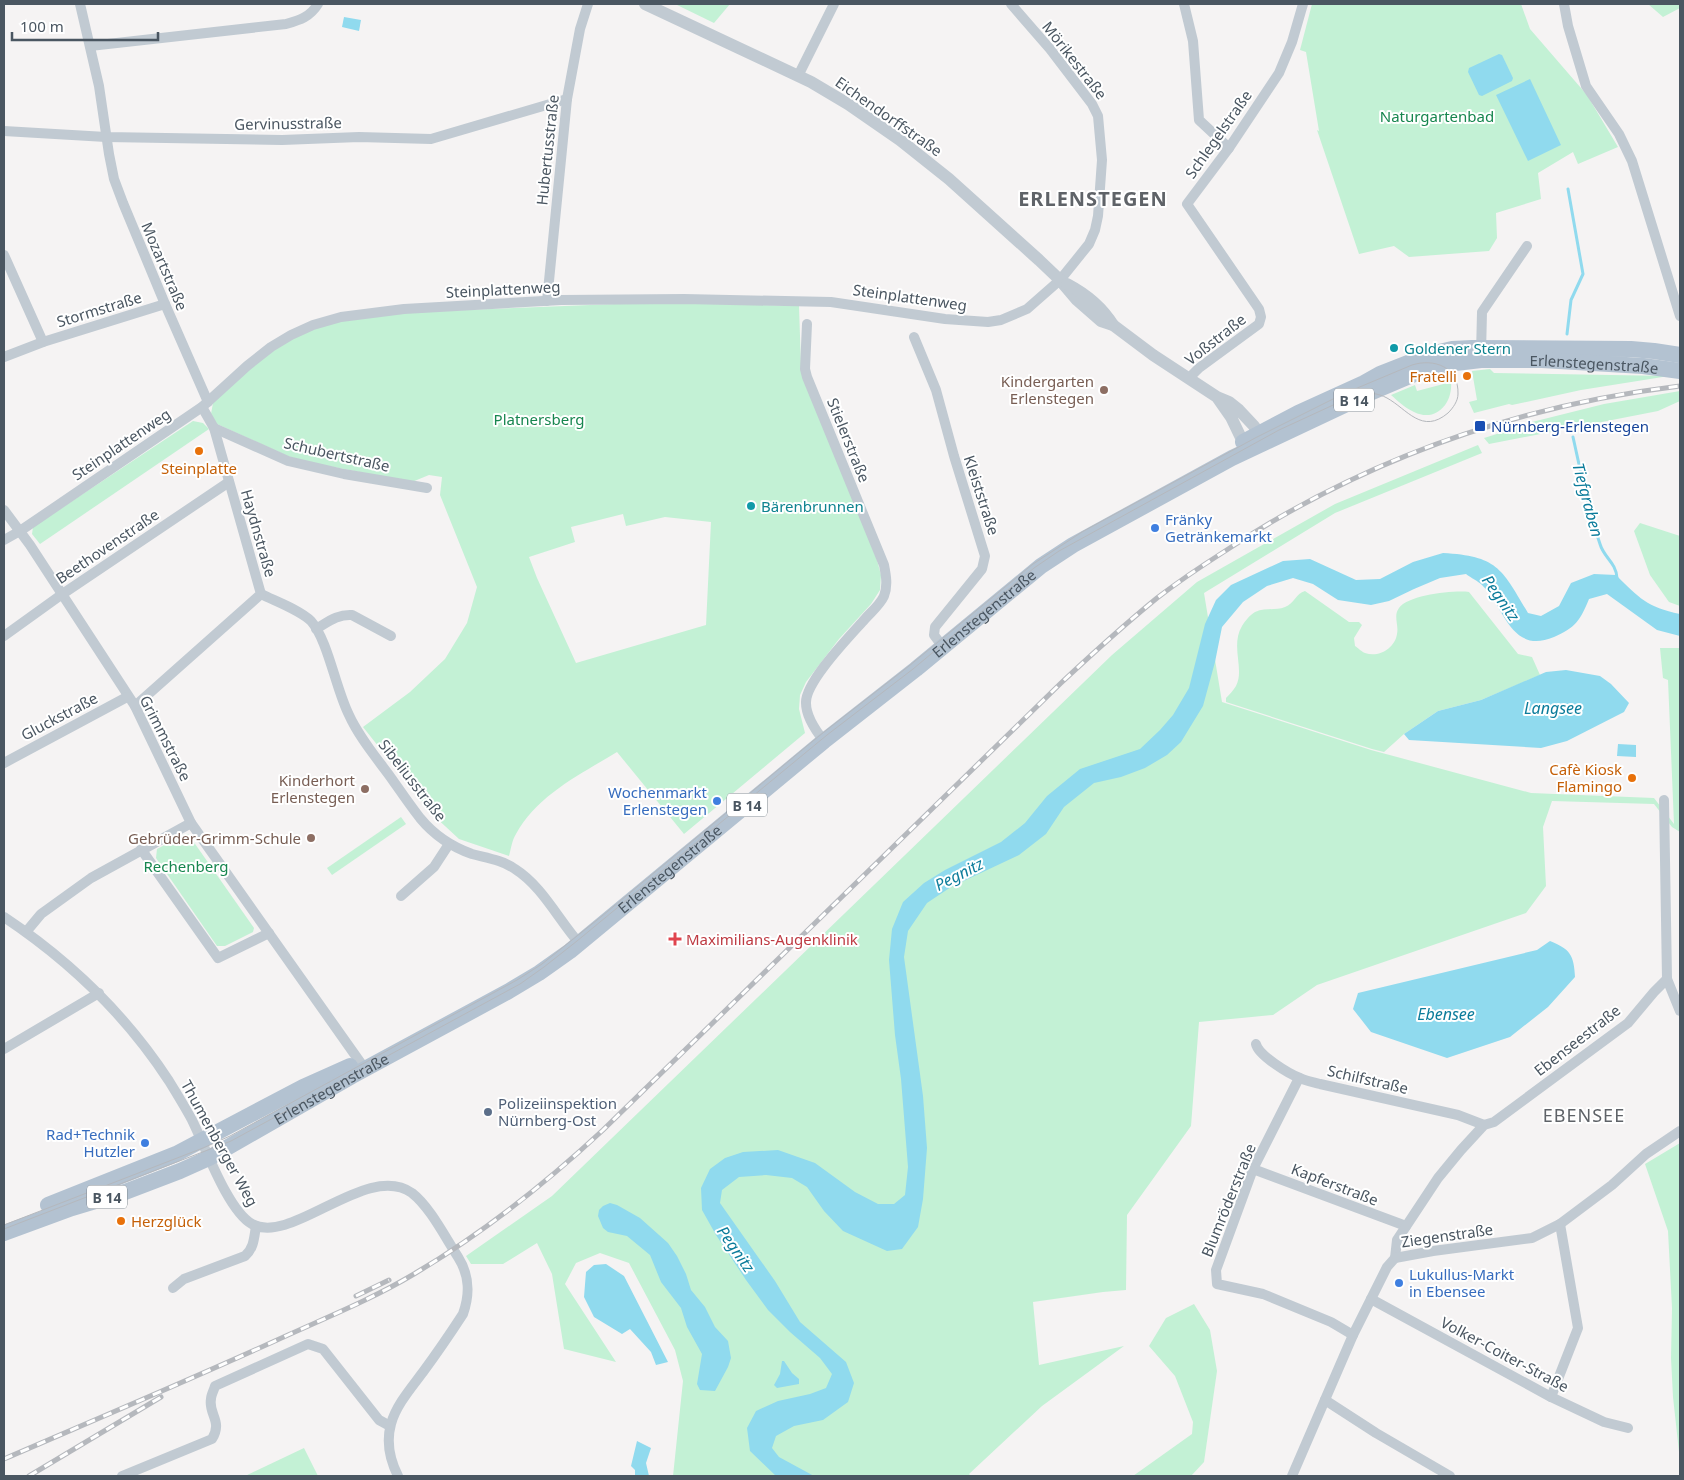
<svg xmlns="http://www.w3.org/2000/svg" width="1684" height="1480" viewBox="0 0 1684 1480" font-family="'Noto Sans',sans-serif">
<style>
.green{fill:#c3f1d5;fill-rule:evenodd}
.water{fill:#90daee}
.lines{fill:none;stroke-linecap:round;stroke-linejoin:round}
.stream{stroke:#90daee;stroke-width:3}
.minor{stroke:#c1cad2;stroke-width:10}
.tertiary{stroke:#c1cad2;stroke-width:12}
.primary{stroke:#b3c2d1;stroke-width:16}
.tram{stroke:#b5b8bd;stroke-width:1}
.rail-casing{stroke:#b5b8bd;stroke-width:5}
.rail{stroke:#fff;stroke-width:3;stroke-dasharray:9;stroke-linecap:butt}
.culture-dot{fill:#0f9aa8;stroke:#fff;stroke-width:2}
.food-dot{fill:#e8710a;stroke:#fff;stroke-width:2}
.education-dot{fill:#8d6e63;stroke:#fff;stroke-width:2}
.transit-dot{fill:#1a4fb4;stroke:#fff;stroke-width:2}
.shop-dot{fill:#3f7fe0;stroke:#fff;stroke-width:2}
.health-dot{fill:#e0444e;stroke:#fff;stroke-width:2}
.service-dot{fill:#5c6f8a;stroke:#fff;stroke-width:2}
.labels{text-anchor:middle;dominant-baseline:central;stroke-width:4;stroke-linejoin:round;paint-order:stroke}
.shield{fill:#fff;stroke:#808990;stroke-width:1}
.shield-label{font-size:14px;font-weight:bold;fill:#4a5661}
.street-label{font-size:15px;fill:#4a5661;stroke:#fff}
.park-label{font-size:15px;fill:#17864f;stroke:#fff}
.culture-label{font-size:15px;fill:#0d838f;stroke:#fff;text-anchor:start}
.food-label{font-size:15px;fill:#c56008;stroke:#fff;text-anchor:end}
.education-label{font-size:15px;fill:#785e54;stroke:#fff;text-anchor:end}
.transit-label{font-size:15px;fill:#164399;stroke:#fff;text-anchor:start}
.shop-label{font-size:15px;fill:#366cbe;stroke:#fff;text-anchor:start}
.health-label{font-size:15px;fill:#be3a42;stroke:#fff;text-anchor:start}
.service-label{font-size:15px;fill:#4e5e75;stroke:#fff;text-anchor:start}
.water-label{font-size:16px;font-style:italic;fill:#0c7c9b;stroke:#fff}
.quarter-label{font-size:18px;letter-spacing:1px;fill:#5f6368;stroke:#fff}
.district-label{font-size:20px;font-weight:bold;letter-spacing:1px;fill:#5f6368;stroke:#fff}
</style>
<rect width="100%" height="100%" fill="#f5f3f3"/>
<!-- green -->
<g class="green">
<polygon points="675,4 730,4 714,23"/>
<polygon points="1312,4 1521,4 1530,29 1587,95 1618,147 1578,164 1573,152 1538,173 1541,199 1496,213 1497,238 1489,251 1409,257 1394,246 1359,254 1317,130 1319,131 1306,52 1300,50"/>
<polygon points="1648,4 1680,4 1680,8 1663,17"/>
<path d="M615,304H721L799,306L801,366L877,560L881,575L880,590L871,604L839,639L806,682L800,695L799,709L805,733L684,834L617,752C581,774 537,795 516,834C512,840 511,849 509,856L459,839L432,814L363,727L410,692L445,659L467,623L477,587L440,495L442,477L429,475L412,482L323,465L290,457L217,424L211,414L213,403L254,363L301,333L348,319L413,312ZM623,514L626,526L665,517L711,522L706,625L576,663L537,578L529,557L575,542L571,527Z"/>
<polygon points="1490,369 1494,373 1669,376 1581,390 1512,405 1509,404 1474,413 1469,402 1477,400 1472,371"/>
<path d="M1451,382C1453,403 1436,423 1414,412C1405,408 1398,401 1391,395L1415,385L1417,391Z"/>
<polygon points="1680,391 1680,401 1658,411 1489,444 1484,438 1500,433 1500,430 1604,404"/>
<polygon points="193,421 203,423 209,429 40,544 32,534 33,527"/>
<polygon points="1478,445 1482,453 1335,513 1204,593 1222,702 1371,750 1531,793 1654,798 1674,824 1668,680 1663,678 1660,648 1680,648 1680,832 1672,827 1654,804 1552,801 1543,827 1546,886 1526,913 1317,985 1273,1015 1199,1022 1191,1126 1127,1215 1126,1290 1103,1292 1033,1302 1039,1365 1124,1346 1042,1406 969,1474 971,1476 673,1476 683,1381 675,1350 629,1263 600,1253 576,1263 565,1284 616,1362 564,1349 552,1274 537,1243 503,1264 471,1264 466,1256 552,1196 1112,655 1197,582 1335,504"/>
<polygon points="1640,523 1680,536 1680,606 1669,602 1650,575 1634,531"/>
<path d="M1305,591L1349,622H1359L1362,625L1354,638L1355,646C1358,648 1362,652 1365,653C1379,658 1395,648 1397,634C1399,625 1393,616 1399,608C1408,595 1454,590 1469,592L1518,654L1532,657L1540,675L1481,700L1438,711L1404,734L1384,752L1372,749L1226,702V698C1229,695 1233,691 1236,686C1245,669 1230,646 1242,626C1246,620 1249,616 1255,612C1267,607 1276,611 1285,607C1294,604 1296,593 1305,591Z"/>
<polygon points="401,817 406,824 332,875 327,868"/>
<polygon points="185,834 188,834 193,841 254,928 253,932 225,946 217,946 156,858 157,849"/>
<polygon points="1680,1143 1680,1461 1673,1397 1671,1358 1672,1308 1668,1231 1645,1164"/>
<polygon points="1194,1304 1210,1330 1217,1371 1204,1462 1191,1476 1133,1476 1192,1434 1193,1422 1175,1376 1149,1346 1166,1318"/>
<polygon points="304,1448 318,1476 245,1476"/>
</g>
<!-- water -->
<g class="water">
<polygon points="344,17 361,20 359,31 342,27"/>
<polygon points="1499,54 1502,55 1513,78 1512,81 1482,96 1479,95 1468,72 1469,68"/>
<polygon points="1530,79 1561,145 1528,161 1496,95"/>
<path d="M1443,553C1498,556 1502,569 1528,613L1541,616L1559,606L1571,583L1594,574L1616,575C1639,598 1647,607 1680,614V636L1657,630L1607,594L1589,599C1580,621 1576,627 1554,637C1511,655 1505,608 1482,585C1478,581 1471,578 1466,574L1440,578L1414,589L1389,601L1371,605L1338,600L1313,584L1293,578L1267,586L1243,602L1222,627L1215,662L1203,706L1181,742L1167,755L1145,768L1121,777L1094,783L1064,807L1046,834L1019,855L951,887L927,903L908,931L904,957L923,1096L927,1148L923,1199L918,1227L902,1249L887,1251L843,1231L824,1211L807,1187L792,1178L766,1175L739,1177L722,1190L720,1203L775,1281L800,1322L846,1362L854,1383L848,1402L823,1420L794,1426L776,1436L772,1448L779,1457L814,1476H776L750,1451L747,1428L756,1411L778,1401L810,1394L826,1388L832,1374L820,1358L790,1332L768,1310L746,1280L716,1235L702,1210L701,1188L710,1169L725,1158L743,1152L778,1150L815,1163L855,1192L878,1204H894L905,1195L908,1167L901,1079L895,1035L889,960L892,929L903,902L924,883L945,870L1001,842L1025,823L1047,796L1080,769L1140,749L1160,730L1173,715L1189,688L1205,624L1216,600L1231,585L1283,561L1310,559L1356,580L1380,579L1413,562Z"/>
<polygon points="1566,670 1600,676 1611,684 1629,703 1624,712 1567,741 1541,748 1409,740 1404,734 1438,711 1481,700 1546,672"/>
<polygon points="1618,744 1636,745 1636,757 1617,756"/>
<path d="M1550,941C1570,949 1574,955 1575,977L1548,1007L1510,1037L1447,1058L1371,1032L1353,1009L1358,993L1537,950Z"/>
<polygon points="610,1203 617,1205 640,1218 668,1243 677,1256 686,1274 691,1290 705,1307 715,1327 728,1341 731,1358 728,1367 715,1391 700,1390 697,1384 702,1354 687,1327 681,1308 661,1282 650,1255 627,1236 608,1232 603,1228 598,1216 599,1210 603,1206"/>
<polygon points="606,1264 624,1276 668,1362 656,1365 651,1352 630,1329 622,1334 594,1317 584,1297 586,1272 594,1265"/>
<polygon points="782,1361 784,1361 792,1373 799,1379 799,1384 777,1388 774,1385 780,1374"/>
<polygon points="637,1441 651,1448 646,1463 649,1476 635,1476 635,1470 631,1466"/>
</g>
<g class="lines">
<!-- stream -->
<g class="stream">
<polyline points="1567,334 1571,300 1583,274 1568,189"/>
<path d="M1573,437C1581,473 1588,509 1600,544C1604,558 1616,562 1617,578"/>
</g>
<!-- minor -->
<g class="minor">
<polyline points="80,4 99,86 109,154 114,179 123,203 165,304 208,402"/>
<polyline points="1184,4 1193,41 1199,120 1229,148"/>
<polyline points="1564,4 1568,26 1586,86 1619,134 1632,161 1680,316"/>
<path d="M90,46L286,24C300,20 310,17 318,4"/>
<polyline points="798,76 834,4"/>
<polyline points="4,131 106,137 282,140 359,137 431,139 567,99"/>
<polyline points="4,255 43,342"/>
<polyline points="547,301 567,99 580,29 588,4"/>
<path d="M807,324L805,369L807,377L884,565C886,575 888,586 884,596C880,605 871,612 865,619C850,636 805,682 806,703C806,717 816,731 824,741"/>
<polyline points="914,337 936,390 954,456 985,556 982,569 935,627 934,635 943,647"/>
<polyline points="1481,354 1482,312 1527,246"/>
<polyline points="4,357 43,342 165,304"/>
<polyline points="1189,378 1199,368 1259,324 1261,317 1259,309 1187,204 1229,148 1279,73 1292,42 1303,4"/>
<polyline points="214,428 288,461 344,474 427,488"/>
<polyline points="4,510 30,545 135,706 191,823 365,1069"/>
<polyline points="4,540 20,531 202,407 247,366 271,347 291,335 313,325 341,317 404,309 561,300 684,299 831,302 945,319 988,322 1001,320 1027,309 1060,280 1089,244 1095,230 1098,216 1102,160 1098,116 1092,104 1050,49 1011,4"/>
<path d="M261,594C275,601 300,610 311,621C328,640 336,690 349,715C359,737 375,756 389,775C399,789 409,804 420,818C434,835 452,847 472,854C487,858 502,860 515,869C542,886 558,919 579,943"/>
<path d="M316,629C328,622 338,614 352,615L391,636"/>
<polyline points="4,636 61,595 229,482"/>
<polyline points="135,706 261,594 214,428 202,407"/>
<polyline points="4,763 127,697"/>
<polyline points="1664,800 1667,979 1680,1011"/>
<polyline points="141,849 218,958 269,933"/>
<polyline points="401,896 434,867 449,844"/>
<path d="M4,917C70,961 126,1015 169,1081C177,1094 185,1107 192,1120C205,1146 228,1211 252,1224C292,1246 367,1161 412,1193C430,1207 445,1237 458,1257C470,1276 470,1294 463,1314C450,1334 437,1353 423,1372C412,1387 396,1405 391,1424C386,1442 390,1460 398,1476"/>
<polyline points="26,932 41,914 91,878 191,823"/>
<path d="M1256,1044C1258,1055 1289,1074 1300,1078C1306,1081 1313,1082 1320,1084L1458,1115L1484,1125"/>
<polyline points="4,1049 99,993"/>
<polyline points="1299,1078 1253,1169 1216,1270 1217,1284 1263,1294 1331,1322 1353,1335"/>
<polyline points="1253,1169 1406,1226"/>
<polyline points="1395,1258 1397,1240 1438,1178 1461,1150 1484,1125 1494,1122 1628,1023 1654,992 1667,979"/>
<path d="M173,1288L184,1279L245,1256C254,1248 254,1238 256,1226"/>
<polyline points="1371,1299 1551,1397 1604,1422 1628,1428"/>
<polyline points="1551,1397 1578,1328 1560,1224"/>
<polyline points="1325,1400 1376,1433 1450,1476"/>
<path d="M122,1476L212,1439C223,1421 208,1414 211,1399C211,1395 214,1390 215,1386L308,1344L323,1349L379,1420L390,1426"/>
<polyline points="1292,1476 1353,1335 1387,1267 1395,1258 1433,1251 1532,1238 1560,1224 1612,1185 1646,1154 1680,1131"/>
</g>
<!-- tertiary -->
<g class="tertiary">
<polyline points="645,4 811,82 848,104 900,140 949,179 1039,260 1060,280 1077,300 1101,321 1113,325 1153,355 1217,397 1229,402 1239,410 1254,426 1258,434 1255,447 1243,442 1231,417 1217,397"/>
<path d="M1067,284C1086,294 1102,307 1113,325"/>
</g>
<!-- primary -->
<g class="primary">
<polyline points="1243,442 1298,413 1364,383 1380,374 1431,354 1452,349 1472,348 1631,349 1654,351 1680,355"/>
<polyline points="48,1205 176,1154 303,1087 350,1066"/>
<path id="s1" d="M4,1233L72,1208L125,1192L180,1171L209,1158L352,1076L509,991L539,973L570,951L824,741L916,669L1041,566L1073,545L1232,458L1370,393L1417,373L1447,364L1481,360H1542L1643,366L1680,371"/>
</g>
<!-- tram -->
<path class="tram" d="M4,1225L203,1148L230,1136L517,980L542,964L602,916L819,736L909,666L1033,564L1082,532L1257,437L1343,394L1412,365C1434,358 1459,367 1458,394C1458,401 1453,408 1448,413C1422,435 1407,409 1387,398C1378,393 1367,392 1357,394L1279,430L1059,551L1034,568L913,669L827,735L577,941L544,967L520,984L231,1141L4,1229"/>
<defs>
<g id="rail">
<polyline points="356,1296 389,1280"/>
<path d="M4,1459C99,1418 194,1378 288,1335C330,1316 374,1298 414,1274C483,1233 545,1184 603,1130L1061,683C1092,654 1124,625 1157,598C1178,582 1200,567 1222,553C1362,460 1514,406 1680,386"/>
<polyline points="29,1476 161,1397"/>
</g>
</defs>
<!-- rail casing -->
<use href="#rail" class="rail-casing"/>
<!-- rail -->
<use href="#rail" class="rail"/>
</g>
<!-- markers -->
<g class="culture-dot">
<circle cx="1394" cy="348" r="5"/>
<circle cx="751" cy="506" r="5"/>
</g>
<g class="food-dot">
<circle cx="1467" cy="376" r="5"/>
<circle cx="199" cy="451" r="5"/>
<circle cx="1632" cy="778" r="5"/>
<circle cx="121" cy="1221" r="5"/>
</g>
<g class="education-dot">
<circle cx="1104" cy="390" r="5"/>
<circle cx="365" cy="789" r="5"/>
<circle cx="311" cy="838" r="5"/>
</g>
<rect class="transit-dot" x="1474" y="420" width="12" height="12" rx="2.5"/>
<g class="shop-dot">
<circle cx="1155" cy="528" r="5"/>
<circle cx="717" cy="801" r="5"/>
<circle cx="145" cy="1143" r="5"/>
<circle cx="1399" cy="1283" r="5"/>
</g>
<path class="health-dot" d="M672.5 931.5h5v5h5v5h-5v5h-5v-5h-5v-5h5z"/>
<circle class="service-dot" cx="488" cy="1112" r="5"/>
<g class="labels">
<!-- shield labels -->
<g class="shield">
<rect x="1334" y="388.5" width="40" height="23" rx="4"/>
<rect x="727" y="793.5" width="40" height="23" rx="4"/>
<rect x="87" y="1185.5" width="40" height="23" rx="4"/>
</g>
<g class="shield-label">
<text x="1354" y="400">B 14</text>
<text x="747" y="805">B 14</text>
<text x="107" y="1197">B 14</text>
</g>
<!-- street labels -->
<g class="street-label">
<text transform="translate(1075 60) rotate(52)">Mörikestraße</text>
<text transform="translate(889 116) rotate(35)">Eichendorffstraße</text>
<text transform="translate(288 123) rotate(-1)">Gervinusstraße</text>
<text transform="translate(1218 134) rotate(-55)">Schlegelstraße</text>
<text transform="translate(547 150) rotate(-84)">Hubertusstraße</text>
<text transform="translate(165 266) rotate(67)">Mozartstraße</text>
<text transform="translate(503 289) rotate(-3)">Steinplattenweg</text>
<text transform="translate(910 297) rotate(8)">Steinplattenweg</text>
<text transform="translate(99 309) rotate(-17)">Stormstraße</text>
<text transform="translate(1215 339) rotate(-38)">Voßstraße</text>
<text stroke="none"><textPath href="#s1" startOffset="1845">Erlenstegenstraße</textPath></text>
<text transform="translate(849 440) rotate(68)">Stielerstraße</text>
<text transform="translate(121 444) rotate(-34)">Steinplattenweg</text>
<text transform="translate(337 454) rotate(13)">Schubertstraße</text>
<text transform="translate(982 495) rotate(72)">Kleiststraße</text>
<text transform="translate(259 533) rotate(74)">Haydnstraße</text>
<text transform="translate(107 546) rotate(-34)">Beethovenstraße</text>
<text stroke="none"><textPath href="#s1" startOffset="1169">Erlenstegenstraße</textPath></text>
<text transform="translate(59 716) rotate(-28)">Gluckstraße</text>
<text transform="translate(166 738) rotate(63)">Grimmstraße</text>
<text transform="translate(413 780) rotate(52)">Sibeliusstraße</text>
<text stroke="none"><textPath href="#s1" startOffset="764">Erlenstegenstraße</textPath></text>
<text transform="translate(1577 1040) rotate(-38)">Ebenseestraße</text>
<text transform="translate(1368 1079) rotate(13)">Schilfstraße</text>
<text stroke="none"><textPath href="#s1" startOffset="359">Erlenstegenstraße</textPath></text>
<text transform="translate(220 1143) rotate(61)">Thumenberger Weg</text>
<text transform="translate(1335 1184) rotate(21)">Kapferstraße</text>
<text transform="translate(1228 1200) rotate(-68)">Blumröderstraße</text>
<text transform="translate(1447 1235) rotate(-8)">Ziegenstraße</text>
<text transform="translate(1505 1354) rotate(28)">Volker-Coiter-Straße</text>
</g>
<!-- park labels -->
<g class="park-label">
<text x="1437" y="116">Naturgartenbad</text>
<text x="539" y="419">Platnersberg</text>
<text x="186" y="866">Rechenberg</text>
</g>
<!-- culture labels -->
<g class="culture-label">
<text x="1404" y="348">Goldener Stern</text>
<text x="761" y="506">Bärenbrunnen</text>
</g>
<!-- food labels -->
<g class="food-label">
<text x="1457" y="376">Fratelli</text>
<text x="199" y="468" text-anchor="middle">Steinplatte</text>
<text x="1622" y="769">Cafè Kiosk<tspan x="1622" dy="17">Flamingo</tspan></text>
<text x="131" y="1221" text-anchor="start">Herzglück</text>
</g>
<!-- education labels -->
<g class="education-label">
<text x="1094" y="381">Kindergarten<tspan x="1094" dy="17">Erlenstegen</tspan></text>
<text x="355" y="780">Kinderhort<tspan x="355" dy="17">Erlenstegen</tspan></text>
<text x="301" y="838">Gebrüder-Grimm-Schule</text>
</g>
<!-- transit labels -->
<g class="transit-label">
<text x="1491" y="426">Nürnberg-Erlenstegen</text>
</g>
<!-- shop labels -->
<g class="shop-label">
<text x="1165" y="519">Fränky<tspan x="1165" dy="17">Getränkemarkt</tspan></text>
<text x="707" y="792" text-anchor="end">Wochenmarkt<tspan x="707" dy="17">Erlenstegen</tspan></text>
<text x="135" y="1134" text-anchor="end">Rad+Technik<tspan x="135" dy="17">Hutzler</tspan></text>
<text x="1409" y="1274">Lukullus-Markt<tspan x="1409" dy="17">in Ebensee</tspan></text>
</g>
<!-- health labels -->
<g class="health-label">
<text x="686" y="939">Maximilians-Augenklinik</text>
</g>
<!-- service labels -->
<g class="service-label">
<text x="498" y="1103">Polizeiinspektion<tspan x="498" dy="17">Nürnberg-Ost</tspan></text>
</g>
<!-- water labels -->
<g class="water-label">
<text transform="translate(1588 500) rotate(75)">Tiefgraben</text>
<text transform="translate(1501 598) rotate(55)">Pegnitz</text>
<text x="1553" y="708">Langsee</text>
<text transform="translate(959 874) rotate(-27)">Pegnitz</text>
<text x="1446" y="1014">Ebensee</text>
<text transform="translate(736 1249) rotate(55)">Pegnitz</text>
</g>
<!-- quarter labels -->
<g class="quarter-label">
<text x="1584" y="1115">EBENSEE</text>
</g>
<!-- district labels -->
<g class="district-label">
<text x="1093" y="198">ERLENSTEGEN</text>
</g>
</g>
<!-- border -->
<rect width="1684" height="1480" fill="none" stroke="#4a5661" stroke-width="10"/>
<!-- scale -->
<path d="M12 32v8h146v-8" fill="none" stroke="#4a5661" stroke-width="2.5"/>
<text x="20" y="32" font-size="15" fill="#4a5661" stroke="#ffffff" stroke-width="4" paint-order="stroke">100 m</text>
</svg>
